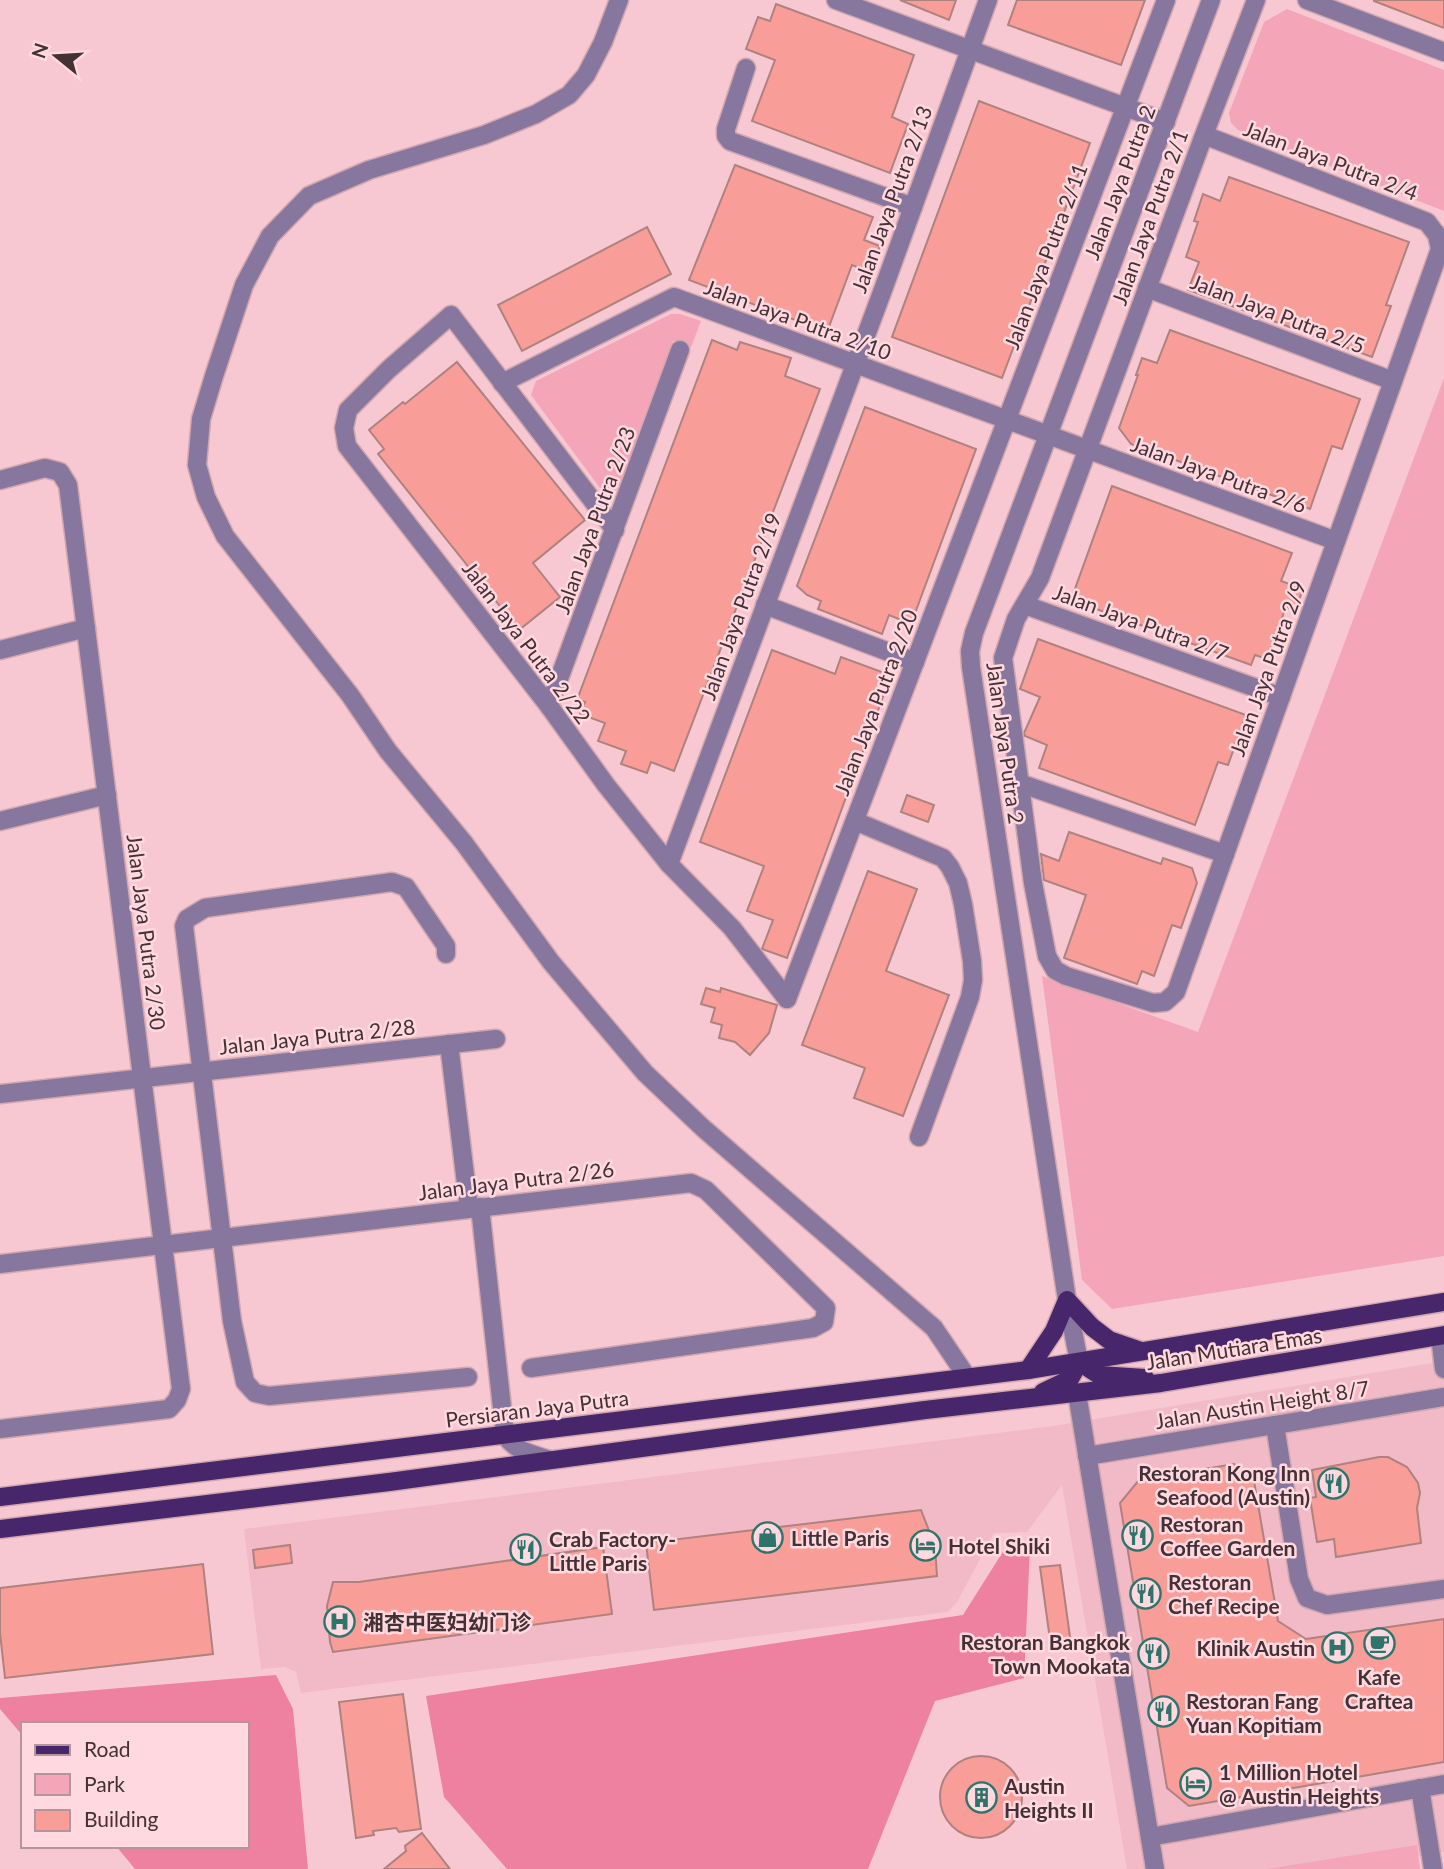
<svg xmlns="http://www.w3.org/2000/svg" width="1444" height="1869" viewBox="0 0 1444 1869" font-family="Lato,'Noto Sans SC',sans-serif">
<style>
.built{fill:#f1bac6}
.green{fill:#f5a5b8}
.forest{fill:#ee819f}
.building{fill:#f89d98;stroke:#ae827e;stroke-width:2}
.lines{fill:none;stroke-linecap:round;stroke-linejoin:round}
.minor-casing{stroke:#d0a7af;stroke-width:21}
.major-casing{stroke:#d0a7af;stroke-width:21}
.minor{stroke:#87779e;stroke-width:18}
.major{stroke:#48266b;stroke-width:18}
.labels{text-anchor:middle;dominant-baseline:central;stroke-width:5;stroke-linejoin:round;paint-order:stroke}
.street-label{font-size:21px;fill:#433135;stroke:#ffd8e0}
.poi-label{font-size:21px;font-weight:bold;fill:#433135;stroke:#ffd8e0;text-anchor:start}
</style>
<rect width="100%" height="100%" fill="#f8c8d2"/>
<!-- built -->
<polygon class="built" points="1444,1361 1444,1852 1340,1869 1127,1869 1062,1485 1027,1532 994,1533 957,1602 948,1612 301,1693 296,1672 285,1667 261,1669 244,1529 1053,1426"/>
<!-- green -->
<g class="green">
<polygon points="1287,9 1444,70 1444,211 1238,130 1231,123 1229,113 1264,22"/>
<polygon points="671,314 680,314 701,321 691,347 673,341 617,490 608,493 603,492 531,395 536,381"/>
<polygon points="1444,378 1444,1256 1112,1309 1082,1280 1042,976 1198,1032"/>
<polygon points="1417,1845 1420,1869 1267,1869"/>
</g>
<!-- forest -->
<g class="forest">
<polygon points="1030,1547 1024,1678 935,1701 868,1869 507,1869 444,1797 426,1696 963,1615 1004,1550"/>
<polygon points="276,1675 293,1709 308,1869 135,1869 116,1846 247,1846 247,1724 23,1724 23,1736 0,1709 0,1698"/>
</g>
<!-- building -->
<g class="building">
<polygon points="900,0 956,0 949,20"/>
<polygon points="1017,0 1145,0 1121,65 1008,25"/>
<polygon points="1374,0 1444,0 1444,28 1374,1"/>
<polygon points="776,4 914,55 892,117 908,124 890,173 752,121 775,60 746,49 758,17 770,21"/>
<polygon points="979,101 1090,143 1002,378 892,337"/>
<polygon points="735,165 873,217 864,240 880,246 870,272 852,265 827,332 689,280"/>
<polygon points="1229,177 1409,242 1386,305 1391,306 1372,357 1188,290 1199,262 1186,257 1198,222 1194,221 1203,194 1220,201"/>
<polygon points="647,227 671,274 522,351 498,305"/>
<polygon points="1170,330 1360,399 1342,449 1332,446 1310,509 1131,444 1119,428 1138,375 1136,375 1142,358 1157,363"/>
<polygon points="712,340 737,350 740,342 791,358 785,376 820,389 674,771 651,762 647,773 621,764 626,751 598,741 605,723 580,714 585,702 577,700"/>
<polygon points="457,362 585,520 533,563 560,597 519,630 378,454 384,449 369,430 403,402 405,404"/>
<polygon points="865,407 976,449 911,624 889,615 882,634 818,609 821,601 807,595 797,586"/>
<polygon points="1112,486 1292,553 1281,581 1303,589 1295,611 1286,607 1267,659 1255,655 1251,665 1071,600"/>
<polygon points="1038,639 1246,715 1228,765 1218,762 1195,825 1039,768 1047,745 1025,736 1024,733 1040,697 1020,689"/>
<polygon points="772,650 835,674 841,657 882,672 888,683 787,958 762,949 773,920 747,911 764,866 700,842"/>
<polygon points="907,795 934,805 928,822 901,812"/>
<polygon points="1069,832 1161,864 1163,858 1192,868 1197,883 1181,928 1172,925 1154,976 1142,971 1137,984 1064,958 1086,895 1044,880 1041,854 1059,861"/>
<polygon points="868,871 917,889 886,971 949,995 903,1116 854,1098 865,1068 802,1045"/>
<polygon points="706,988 720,992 721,988 777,1005 769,1033 750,1055 735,1042 719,1038 722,1025 711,1022 715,1008 701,1004"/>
<polygon points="1379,1457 1388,1457 1407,1467 1418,1483 1420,1493 1417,1508 1421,1543 1336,1557 1334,1539 1317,1542 1310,1498 1316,1497 1312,1470"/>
<polygon points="1234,1464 1254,1481 1278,1621 1306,1639 1444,1619 1444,1762 1189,1806 1167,1788 1120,1503 1139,1480"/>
<polygon points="921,1510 935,1546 937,1576 654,1610 646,1543"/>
<polygon points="290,1545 292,1563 255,1568 253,1550"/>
<polygon points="603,1547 612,1614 333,1652 330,1642 327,1606 333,1582 359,1582"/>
<polygon points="203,1564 213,1654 5,1678 0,1633 0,1588"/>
<polygon points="1060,1565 1071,1644 1051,1647 1040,1567"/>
<polygon points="403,1694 421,1829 399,1832 396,1828 373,1831 374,1835 356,1838 339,1702"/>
<circle cx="981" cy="1797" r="41"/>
<polygon points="422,1833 450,1869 384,1869 406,1851 405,1846"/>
</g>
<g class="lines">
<defs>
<g id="minor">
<polyline points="619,0 603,42 586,75 569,95 536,114 484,135 369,170 309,196 270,236 244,285 214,376 201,419 197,465 206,497 225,536 350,695 388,751 464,843 551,962 645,1073 703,1128 934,1328 967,1377"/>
<polyline points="836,0 1166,122"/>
<polyline points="1307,0 1444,52"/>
<polyline points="746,68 726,129 726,136 730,141 913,207"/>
<polyline points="1204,135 1427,222 1437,235 1440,249 1176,992 1165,1002 1153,1003 1066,976 1055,970 1047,956 1033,883 1003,658 1016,619 1040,578 1204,135 1256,0"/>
<polyline points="1147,288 1393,381"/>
<polyline points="502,383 674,297 1336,541"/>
<polyline points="0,480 45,468 60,472 68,485 181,1389 177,1400 169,1409 0,1429"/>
<polyline points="615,530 451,315 389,369 348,410 344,428 347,446 549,706 606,785 669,864 732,928 787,999"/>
<polyline points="765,605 915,662"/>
<polyline points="1025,605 1281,697"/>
<polyline points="0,650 86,628"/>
<polyline points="549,706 680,350"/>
<polyline points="1019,783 1225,854"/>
<polyline points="0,821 107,795"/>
<polyline points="855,821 943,858 950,867 958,883 963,904 972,961 973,980 970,997 919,1137"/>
<polyline points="669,864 884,287 988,0"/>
<polyline points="446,954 446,946 406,887 392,882 205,908 187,919 184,926 232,1321 245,1382 255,1393 269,1396 468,1377"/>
<polyline points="787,999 1166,0"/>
<polyline points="449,1044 469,1208"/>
<polyline points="0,1094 496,1039"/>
<path d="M480,1207L505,1435C516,1452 532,1454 550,1460"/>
<polyline points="0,1264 691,1183 706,1190 826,1308 824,1322 813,1328 531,1368"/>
<polyline points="1440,1336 1444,1369"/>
<polyline points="1079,1362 1067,1300 971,667 970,651 974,633 1211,0"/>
<polyline points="1077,1393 1155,1869"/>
<polyline points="1275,1425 1299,1579 1307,1598 1327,1605 1444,1589"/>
<polyline points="1087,1456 1444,1397"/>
<polyline points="1420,1788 1433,1869"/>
<polyline points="1150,1837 1444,1784"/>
</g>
<g id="major">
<polyline points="1079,1362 1099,1375 1145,1378"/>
<polyline points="1028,1370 1054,1331 1067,1300 1092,1327 1109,1340 1141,1351"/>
<polyline points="1043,1392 1070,1379 1079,1362"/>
<polyline points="0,1497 1028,1370 1444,1302"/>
<polyline points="0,1529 389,1482 925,1410 1161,1383 1444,1335"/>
</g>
</defs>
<!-- minor casing -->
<use href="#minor" class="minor-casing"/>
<!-- major casing -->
<use href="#major" class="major-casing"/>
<!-- minor -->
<use href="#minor" class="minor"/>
<!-- major -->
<use href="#major" class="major"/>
</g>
<!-- icons -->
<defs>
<symbol id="restaurant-ring" viewBox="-11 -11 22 22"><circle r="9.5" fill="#ffd8e0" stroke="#2e746b" stroke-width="1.5"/><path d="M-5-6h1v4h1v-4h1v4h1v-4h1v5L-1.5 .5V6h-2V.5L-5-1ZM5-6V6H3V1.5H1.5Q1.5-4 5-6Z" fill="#2e746b"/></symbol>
<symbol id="shop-ring" viewBox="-11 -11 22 22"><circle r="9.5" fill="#ffd8e0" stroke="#2e746b" stroke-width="1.5"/><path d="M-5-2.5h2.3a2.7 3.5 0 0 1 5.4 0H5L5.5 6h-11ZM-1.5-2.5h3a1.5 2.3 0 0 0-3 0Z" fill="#2e746b"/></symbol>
<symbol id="hotel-ring" viewBox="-11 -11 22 22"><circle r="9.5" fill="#ffd8e0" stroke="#2e746b" stroke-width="1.5"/><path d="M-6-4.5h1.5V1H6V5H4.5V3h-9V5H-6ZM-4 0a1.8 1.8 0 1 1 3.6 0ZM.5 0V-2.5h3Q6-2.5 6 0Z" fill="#2e746b"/></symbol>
<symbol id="hospital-ring" viewBox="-11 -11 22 22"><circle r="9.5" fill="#ffd8e0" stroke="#2e746b" stroke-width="1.5"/><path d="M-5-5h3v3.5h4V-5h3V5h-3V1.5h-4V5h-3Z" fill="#2e746b"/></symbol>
<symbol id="cafe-ring" viewBox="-11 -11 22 22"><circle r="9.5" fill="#ffd8e0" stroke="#2e746b" stroke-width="1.5"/><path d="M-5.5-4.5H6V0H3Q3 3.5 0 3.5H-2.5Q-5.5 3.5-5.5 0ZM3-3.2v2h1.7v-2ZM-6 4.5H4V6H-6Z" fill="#2e746b"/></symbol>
<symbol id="building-ring" viewBox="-11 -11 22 22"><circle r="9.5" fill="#ffd8e0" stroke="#2e746b" stroke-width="1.5"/><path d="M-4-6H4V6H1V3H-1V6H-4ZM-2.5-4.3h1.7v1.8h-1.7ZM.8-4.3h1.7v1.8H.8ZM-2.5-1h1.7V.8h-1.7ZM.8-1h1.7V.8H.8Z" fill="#2e746b"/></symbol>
</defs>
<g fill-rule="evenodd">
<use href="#restaurant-ring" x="1316" y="1466" width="35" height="35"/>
<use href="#restaurant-ring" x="1120" y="1518" width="35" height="35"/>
<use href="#shop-ring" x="750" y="1520" width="35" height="35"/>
<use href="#hotel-ring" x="908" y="1528" width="35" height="35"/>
<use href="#restaurant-ring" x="508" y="1532" width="35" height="35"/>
<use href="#restaurant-ring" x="1128" y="1576" width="35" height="35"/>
<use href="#hospital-ring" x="322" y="1604" width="35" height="35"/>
<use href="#cafe-ring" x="1362" y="1626" width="35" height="35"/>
<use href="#hospital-ring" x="1320" y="1630" width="35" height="35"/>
<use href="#restaurant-ring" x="1136" y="1636" width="35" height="35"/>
<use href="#restaurant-ring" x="1146" y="1694" width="35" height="35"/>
<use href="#hotel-ring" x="1178" y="1766" width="35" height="35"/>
<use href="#building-ring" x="964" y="1780" width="35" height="35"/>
</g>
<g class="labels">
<!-- street labels -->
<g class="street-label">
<text transform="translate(1331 160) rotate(21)">Jalan Jaya Putra 2/4</text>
<text transform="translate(1119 182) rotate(-69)">Jalan Jaya Putra 2</text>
<text transform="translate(891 199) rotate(-70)">Jalan Jaya Putra 2/13</text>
<text transform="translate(1149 217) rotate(-70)">Jalan Jaya Putra 2/1</text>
<text transform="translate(1045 256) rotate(-69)">Jalan Jaya Putra 2/11</text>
<text transform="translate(1278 313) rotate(21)">Jalan Jaya Putra 2/5</text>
<text transform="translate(798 319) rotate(20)">Jalan Jaya Putra 2/10</text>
<text transform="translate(1219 474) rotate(20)">Jalan Jaya Putra 2/6</text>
<text transform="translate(594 520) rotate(-70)">Jalan Jaya Putra 2/23</text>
<text transform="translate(740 606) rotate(-70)">Jalan Jaya Putra 2/19</text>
<text transform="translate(1141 622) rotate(20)">Jalan Jaya Putra 2/7</text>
<text transform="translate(527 642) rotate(53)">Jalan Jaya Putra 2/22</text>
<text transform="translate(1267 668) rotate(-70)">Jalan Jaya Putra 2/9</text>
<text transform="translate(875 702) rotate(-69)">Jalan Jaya Putra 2/20</text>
<text transform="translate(1006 743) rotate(82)">Jalan Jaya Putra 2</text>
<text transform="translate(147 932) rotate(83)">Jalan Jaya Putra 2/30</text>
<text transform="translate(317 1036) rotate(-6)">Jalan Jaya Putra 2/28</text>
<text transform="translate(516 1180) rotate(-7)">Jalan Jaya Putra 2/26</text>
<text transform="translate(1234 1348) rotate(-9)">Jalan Mutiara Emas</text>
<text transform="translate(1262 1404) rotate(-9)">Jalan Austin Height 8/7</text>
<text transform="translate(537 1408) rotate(-7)">Persiaran Jaya Putra</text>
</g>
<!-- poi labels -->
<g class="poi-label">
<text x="1310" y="1472" text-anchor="end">Restoran Kong Inn<tspan x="1310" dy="24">Seafood (Austin)</tspan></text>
<text x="1160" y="1523">Restoran<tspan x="1160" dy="24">Coffee Garden</tspan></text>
<text x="791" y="1537">Little Paris</text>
<text x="549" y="1538">Crab Factory-<tspan x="549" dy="24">Little Paris</tspan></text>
<text x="948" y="1545">Hotel Shiki</text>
<text x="1168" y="1581">Restoran<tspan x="1168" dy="24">Chef Recipe</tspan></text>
<text x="363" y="1621">湘杏中医妇幼门诊</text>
<text x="1130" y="1641" text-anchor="end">Restoran Bangkok<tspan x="1130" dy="24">Town Mookata</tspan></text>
<text x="1315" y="1647" text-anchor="end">Klinik Austin</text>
<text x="1379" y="1676" text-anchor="middle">Kafe<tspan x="1379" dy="24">Craftea</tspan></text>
<text x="1186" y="1700">Restoran Fang<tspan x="1186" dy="24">Yuan Kopitiam</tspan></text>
<text x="1219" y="1771">1 Million Hotel<tspan x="1219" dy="24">@ Austin Heights</tspan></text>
<text x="1004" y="1785">Austin<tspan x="1004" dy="24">Heights II</tspan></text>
</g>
</g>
<!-- legend -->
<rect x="21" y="1722" width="228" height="126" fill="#ffd8e0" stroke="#b4959c" stroke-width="2"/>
<rect x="35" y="1745" width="35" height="10" fill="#48266b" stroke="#b4959c" stroke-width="2"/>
<text x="84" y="1757" font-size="21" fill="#433135">Road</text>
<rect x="35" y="1774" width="35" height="21" fill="#f5a5b8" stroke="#b4959c" stroke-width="2"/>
<text x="84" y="1792" font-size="21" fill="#433135">Park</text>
<rect x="35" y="1810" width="35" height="21" fill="#f89d98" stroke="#b4959c" stroke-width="2"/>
<text x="84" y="1827" font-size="21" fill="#433135">Building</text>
<!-- north arrow -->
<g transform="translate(56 56) rotate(288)" stroke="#ffd8e0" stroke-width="5" paint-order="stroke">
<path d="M0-5L12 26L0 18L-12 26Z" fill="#433135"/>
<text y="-10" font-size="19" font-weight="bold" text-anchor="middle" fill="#433135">N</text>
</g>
</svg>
